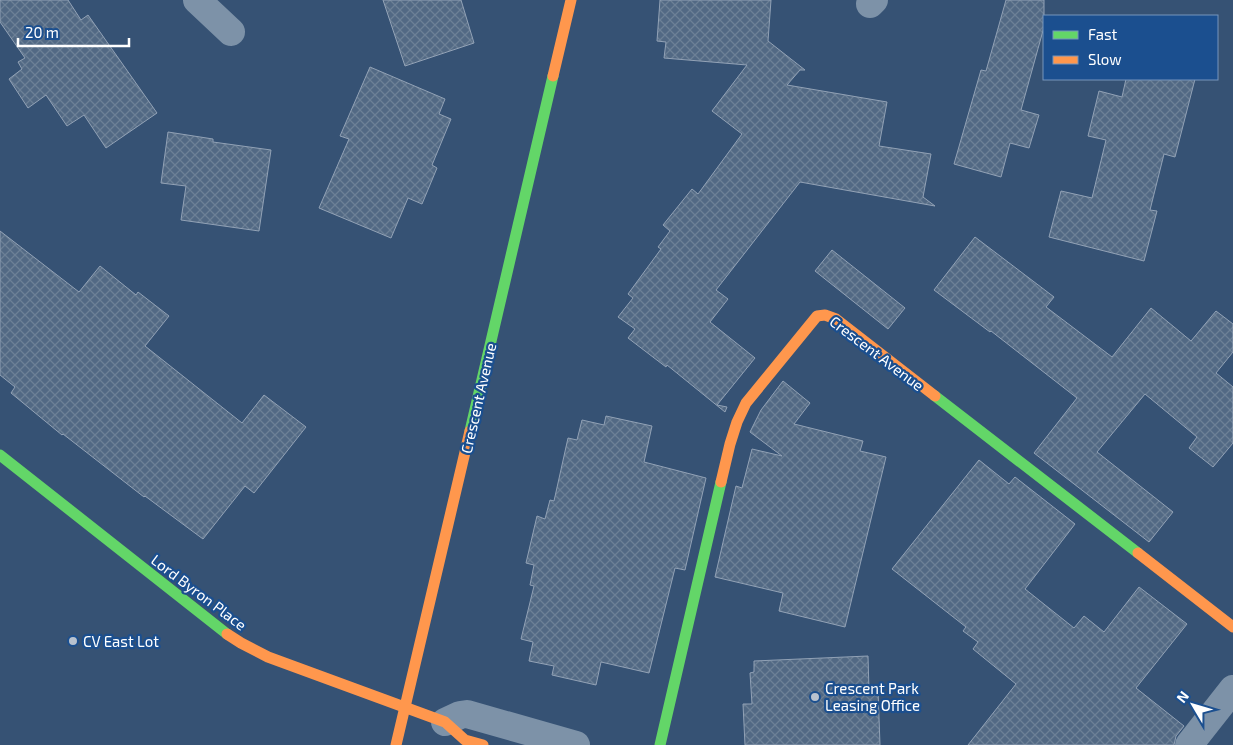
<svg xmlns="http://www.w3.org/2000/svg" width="1233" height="745" viewBox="0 0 1233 745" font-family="'Exo 2',sans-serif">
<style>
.building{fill:url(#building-cross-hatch);stroke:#92a2b6}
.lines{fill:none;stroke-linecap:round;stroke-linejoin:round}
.street{stroke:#7d92a8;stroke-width:28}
.fast{stroke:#63d668;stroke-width:11}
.slow{stroke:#ff974d;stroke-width:11}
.poi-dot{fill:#b9c2ce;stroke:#1b4f8f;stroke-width:2}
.labels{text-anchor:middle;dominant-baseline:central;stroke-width:4.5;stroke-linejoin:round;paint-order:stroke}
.street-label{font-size:15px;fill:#fff;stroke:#1b4f8f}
.poi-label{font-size:15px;fill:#fff;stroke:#1b4f8f;text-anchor:start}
</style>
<defs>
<pattern id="building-cross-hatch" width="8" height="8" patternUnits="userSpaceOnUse" patternTransform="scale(1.25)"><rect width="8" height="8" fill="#526984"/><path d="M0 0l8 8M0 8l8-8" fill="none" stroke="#6c8096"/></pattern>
</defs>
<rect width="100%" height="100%" fill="#365274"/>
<!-- building -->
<g class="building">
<polygon points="0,0 68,0 81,20 88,15 157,113 106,148 84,115 67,126 46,95 28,108 9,79 22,69 18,62 25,58 0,22"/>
<polygon points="383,0 461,0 474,43 405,66"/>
<polygon points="660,0 771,0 768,41 805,70 800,70 787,85 887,102 879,146 931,154 923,197 935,206 800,182 716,290 728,299 710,322 755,358 717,405 727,407 725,412 667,365 666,367 628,338 635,329 618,317 633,298 628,294 661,249 658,247 670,231 663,225 692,189 698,194 742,134 712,111 747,65 664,58 666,42 657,41"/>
<polygon points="1006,0 1044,0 1044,27 1021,110 1039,115 1029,148 1010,143 1001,177 954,164 981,70 986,71"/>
<polygon points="370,67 445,99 439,114 451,119 432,165 437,168 422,204 408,198 391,238 319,208 349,139 340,136"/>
<polygon points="1126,79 1195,79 1175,157 1164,154 1150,210 1157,211 1144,261 1049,237 1061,191 1092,198 1106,140 1088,136 1099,91 1122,97"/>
<polygon points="168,132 213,139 213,142 271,150 259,231 181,220 186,186 161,183"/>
<polygon points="0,231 79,292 100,266 136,295 138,292 169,316 145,346 242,423 264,395 306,427 254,493 245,486 203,539 145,496 144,497 63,434 62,435 11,393 15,387 0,375"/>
<polygon points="975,237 1054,297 1046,307 1112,357 1151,308 1191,341 1216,311 1233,324 1233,352 1216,373 1233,387 1233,443 1213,467 1189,448 1197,437 1145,394 1097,452 1173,512 1149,542 1034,453 1077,398 991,331 990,332 934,290"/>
<polygon points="832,250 905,308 888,329 815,271"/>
<polygon points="783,381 810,403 794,424 863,441 860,451 886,457 845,627 779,611 783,593 715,577 736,486 742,488 752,449 782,456 750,432 761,410"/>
<polygon points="606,416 652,426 644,462 706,478 685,570 675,568 649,673 601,662 596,685 552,675 554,666 529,661 533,642 521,639 534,586 530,585 534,565 526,563 537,516 545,519 550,500 554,501 568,438 577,440 582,420 604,425"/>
<polygon points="979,460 1009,484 1015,477 1075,524 1025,589 1074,628 1084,616 1104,632 1139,587 1187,624 1136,688 1184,726 1176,736 1174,745 968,745 1016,684 973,649 978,642 963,631 966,627 892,569"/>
<polygon points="868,656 869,691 878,690 880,745 745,745 743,704 752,704 750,673 754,672 754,661"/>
</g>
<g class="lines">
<!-- street -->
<g class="street">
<polyline points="197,0 231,32"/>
<polyline points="870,4 874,0"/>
<polyline points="445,722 460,715 467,714 576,745"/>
<polyline points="1189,745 1233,689"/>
</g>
<!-- fast -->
<g class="fast">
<polyline points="935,396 1138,553"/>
<polyline points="470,431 553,76"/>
<polyline points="0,455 227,634"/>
<polyline points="660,745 721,482"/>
</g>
<!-- slow -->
<g class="slow">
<polyline points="553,76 571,0"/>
<polyline points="721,482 730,444 737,422 746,403 817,316 825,315 836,319 935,396"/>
<polyline points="1138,553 1233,627"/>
<polyline points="227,634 241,643 268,657 445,722 465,740 483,745"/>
<polyline points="396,745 470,431"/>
</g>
</g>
<!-- markers -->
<g class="poi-dot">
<circle cx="73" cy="641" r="5"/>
<circle cx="815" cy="697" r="5"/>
</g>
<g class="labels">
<!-- street labels -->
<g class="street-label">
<text transform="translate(877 353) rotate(37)">Crescent Avenue</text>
<text transform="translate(478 398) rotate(-77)">Crescent Avenue</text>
<text transform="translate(199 592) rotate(37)">Lord Byron Place</text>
</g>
<!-- poi labels -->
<g class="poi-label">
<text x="83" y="641">CV East Lot</text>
<text x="825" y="688">Crescent Park<tspan x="825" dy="17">Leasing Office</tspan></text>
</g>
</g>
<!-- legend -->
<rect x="1043" y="15" width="175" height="65" fill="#1b4f8f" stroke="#7695bc"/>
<rect x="1053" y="31" width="25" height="8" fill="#63d668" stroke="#7695bc"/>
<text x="1088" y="40" font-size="15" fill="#ffffff">Fast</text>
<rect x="1053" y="56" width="25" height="8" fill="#ff974d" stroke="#7695bc"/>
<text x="1088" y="65" font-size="15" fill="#ffffff">Slow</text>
<!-- north arrow -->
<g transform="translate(1193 705) rotate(308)" stroke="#1b4f8f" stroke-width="4" paint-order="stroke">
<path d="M0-4L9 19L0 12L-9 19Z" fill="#ffffff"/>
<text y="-8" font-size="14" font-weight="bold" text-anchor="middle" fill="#ffffff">N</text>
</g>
<!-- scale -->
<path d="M18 38v8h111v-8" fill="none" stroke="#ffffff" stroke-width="2.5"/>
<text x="25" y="38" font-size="15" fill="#ffffff" stroke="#1b4f8f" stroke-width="4" paint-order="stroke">20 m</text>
</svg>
